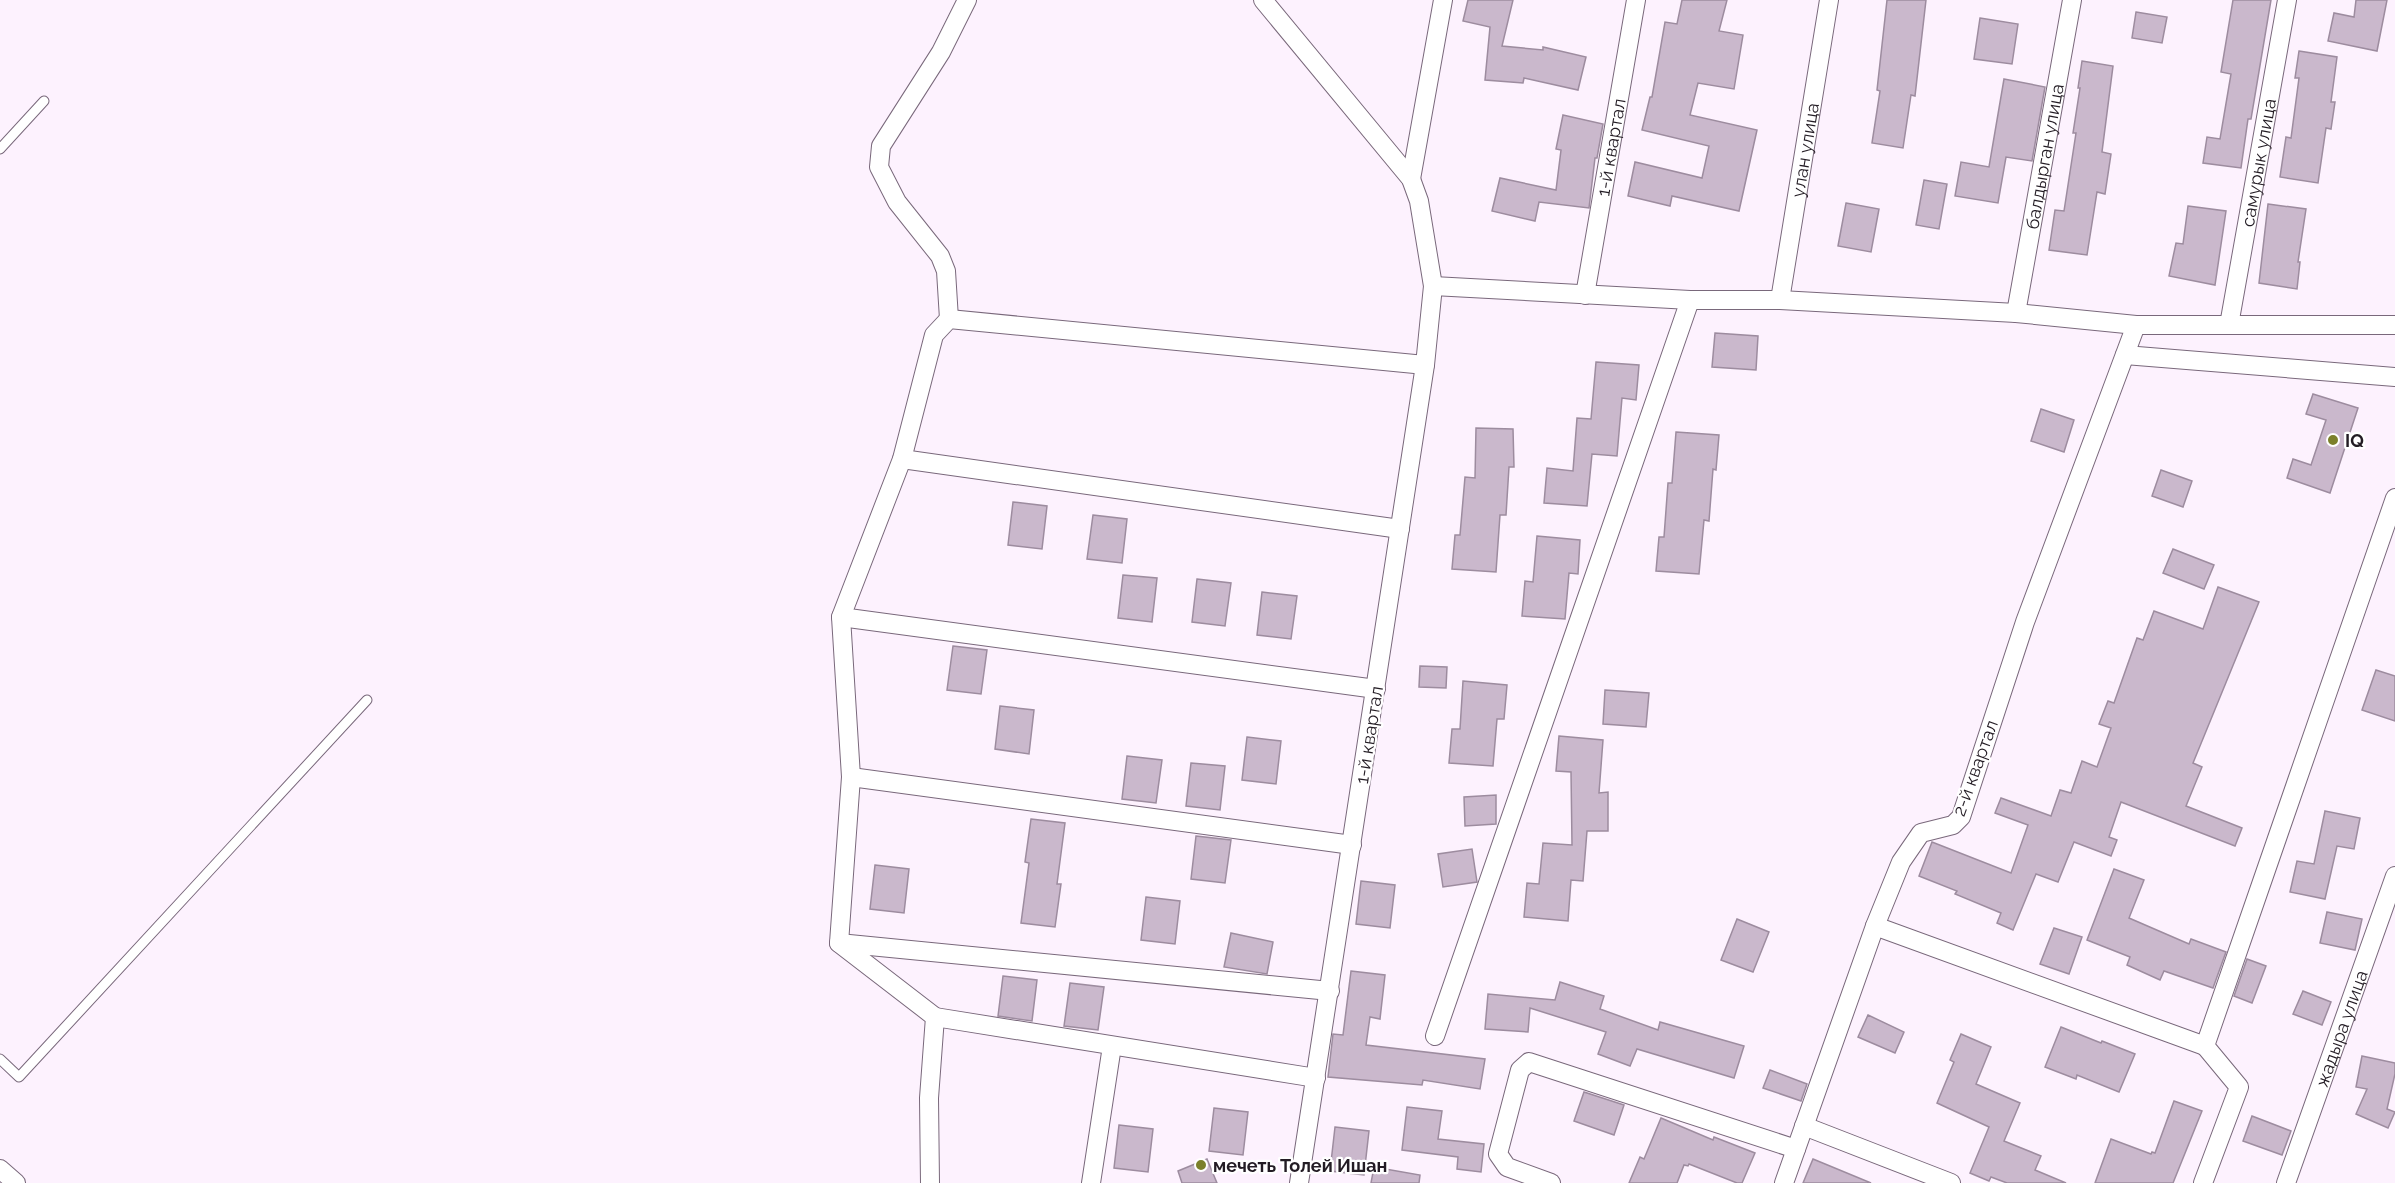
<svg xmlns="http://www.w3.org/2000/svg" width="2395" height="1183" viewBox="0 0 2395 1183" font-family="Raleway,sans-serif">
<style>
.building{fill:#cab8cc;stroke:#9d8c9f;stroke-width:1.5}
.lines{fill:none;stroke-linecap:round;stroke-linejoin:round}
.service-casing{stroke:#79687b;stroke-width:11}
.minor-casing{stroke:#79687b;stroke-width:20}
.service{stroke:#fff;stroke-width:9}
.minor{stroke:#fff;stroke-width:18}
.poi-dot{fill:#7b802a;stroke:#fff;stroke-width:2}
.labels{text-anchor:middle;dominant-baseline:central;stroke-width:4.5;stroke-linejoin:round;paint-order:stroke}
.street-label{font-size:18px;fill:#231c24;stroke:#fff}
.poi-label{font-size:18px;font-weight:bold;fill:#231c24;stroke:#fff;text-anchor:start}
</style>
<rect width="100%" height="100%" fill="#fdf2fe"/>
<!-- building -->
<g class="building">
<polygon points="1468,0 1513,0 1502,46 1543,50 1543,47 1586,57 1578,90 1524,78 1523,83 1485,80 1490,27 1463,21"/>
<polygon points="1682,0 1727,0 1719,31 1743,35 1734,89 1698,83 1690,115 1757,130 1739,211 1672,196 1670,206 1628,196 1635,162 1702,178 1709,146 1642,130 1650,97 1652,97 1665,22 1677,24"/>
<polygon points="1887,0 1926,0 1915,96 1911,95 1903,148 1872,143 1880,91 1877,90"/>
<polygon points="2233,0 2271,0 2251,119 2248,119 2241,168 2203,163 2207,137 2220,139 2231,74 2221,72"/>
<polygon points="2356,0 2387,0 2377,51 2328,41 2334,13 2354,17"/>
<polygon points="2136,12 2167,17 2162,43 2132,38"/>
<polygon points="1980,18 2018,24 2012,64 1974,59"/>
<polygon points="2299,51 2337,57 2331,102 2335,102 2331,129 2326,128 2318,183 2280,177 2286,137 2291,138 2299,78 2295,78"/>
<polygon points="2082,61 2113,66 2102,152 2111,154 2105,194 2097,192 2087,255 2049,250 2055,210 2064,211 2076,133 2073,133 2080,88 2078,88"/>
<polygon points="2004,79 2045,87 2032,161 2006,157 1998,203 1955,196 1961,162 1989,167"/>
<polygon points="1563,115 1603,124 1597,158 1595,158 1589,208 1539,202 1535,221 1492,211 1500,178 1556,190 1561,150 1556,149"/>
<polygon points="1924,180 1947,184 1939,229 1916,225"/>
<polygon points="1846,203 1879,209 1871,252 1838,246"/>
<polygon points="2268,204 2306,209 2298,262 2300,262 2297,289 2259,283"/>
<polygon points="2188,206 2226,211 2215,285 2169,276 2176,243 2183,244"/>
<polygon points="1715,333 1758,336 1756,370 1712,367"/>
<polygon points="1596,362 1639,365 1636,400 1622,398 1617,456 1592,454 1587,506 1544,503 1547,468 1573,471 1577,418 1591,419"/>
<polygon points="2313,394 2358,408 2330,493 2287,478 2293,459 2311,465 2326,420 2306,414"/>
<polygon points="2041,409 2074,420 2064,452 2031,441"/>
<polygon points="1476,428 1513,429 1514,467 1509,467 1506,515 1500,515 1496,572 1452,569 1455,535 1460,535 1465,477 1475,478"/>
<polygon points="1676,432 1719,435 1716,470 1713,469 1709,521 1704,520 1699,574 1656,571 1659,537 1664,537 1668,483 1672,483"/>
<polygon points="2161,470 2192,481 2183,507 2152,496"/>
<polygon points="1013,502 1047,506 1042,549 1008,545"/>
<polygon points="1093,515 1127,519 1122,563 1087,559"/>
<polygon points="1537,536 1580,540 1578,574 1569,573 1565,619 1522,616 1525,581 1533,582"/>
<polygon points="2173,549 2214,565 2204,589 2163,573"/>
<polygon points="1123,575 1157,578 1152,622 1118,618"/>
<polygon points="1197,579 1231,583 1225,626 1192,622"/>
<polygon points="2218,587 2259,602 2193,763 2202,767 2186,806 2242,828 2235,846 2121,802 2109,837 2117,840 2111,856 2074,842 2058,882 2036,874 2013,930 1997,923 2001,913 1955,894 1957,891 1919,876 1932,842 2011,873 2028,825 1995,813 2001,798 2051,816 2060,790 2071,793 2082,761 2097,767 2111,728 2099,724 2108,701 2114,703 2137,638 2143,640 2154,611 2203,629"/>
<polygon points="1262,592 1297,596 1291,639 1257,635"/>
<polygon points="953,646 987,650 981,694 947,690"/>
<polygon points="1420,666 1447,667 1446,688 1419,687"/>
<polygon points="2376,670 2395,676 2395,721 2362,710"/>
<polygon points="1463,681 1507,685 1504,719 1497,719 1493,766 1449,763 1452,729 1460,729"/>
<polygon points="1605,690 1649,693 1646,727 1603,724"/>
<polygon points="1000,706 1034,710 1029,754 995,749"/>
<polygon points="1559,736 1603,740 1599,793 1608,792 1608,831 1587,831 1583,881 1571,880 1568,921 1524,917 1527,883 1539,884 1543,843 1572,845 1571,772 1556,771"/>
<polygon points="1247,737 1281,741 1276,784 1242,780"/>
<polygon points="1127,756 1162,760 1156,803 1122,799"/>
<polygon points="1191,763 1225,766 1220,810 1186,806"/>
<polygon points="1496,795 1496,824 1465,826 1464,797"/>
<polygon points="2325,811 2360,818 2354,849 2337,846 2325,899 2290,892 2297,861 2314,864"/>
<polygon points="1031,819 1065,823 1057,884 1061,884 1055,927 1021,923 1029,863 1025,862"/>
<polygon points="1196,836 1231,840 1225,883 1191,879"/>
<polygon points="1472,849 1477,882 1443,887 1438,854"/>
<polygon points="875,865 909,869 904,913 870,909"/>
<polygon points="2114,869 2144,880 2129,918 2189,944 2191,939 2226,952 2213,988 2164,971 2160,980 2127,965 2130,957 2087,940"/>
<polygon points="1361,881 1395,885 1390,928 1356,924"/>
<polygon points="1146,897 1180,901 1175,944 1141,940"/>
<polygon points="2327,912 2362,919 2355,950 2320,943"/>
<polygon points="1737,919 1769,932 1753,972 1721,960"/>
<polygon points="2054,928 2082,937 2069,974 2040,964"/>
<polygon points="1231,933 1273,942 1267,974 1224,967"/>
<polygon points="2247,959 2266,966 2252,1003 2234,996"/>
<polygon points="1351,971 1385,975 1380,1019 1370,1017 1366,1045 1485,1059 1480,1089 1423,1080 1422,1085 1328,1077 1333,1034 1343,1035"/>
<polygon points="1003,976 1037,980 1032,1021 998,1016"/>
<polygon points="1560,982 1604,996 1600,1009 1658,1030 1660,1022 1744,1046 1734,1078 1637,1049 1630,1066 1598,1054 1606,1032 1530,1008 1528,1032 1485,1029 1488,994 1555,1000"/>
<polygon points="1070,983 1104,987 1098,1030 1064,1026"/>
<polygon points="2303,991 2331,1002 2322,1025 2293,1014"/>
<polygon points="1868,1015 1904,1032 1895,1053 1858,1037"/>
<polygon points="2061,1027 2101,1043 2102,1041 2135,1054 2119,1092 2077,1075 2076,1079 2045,1067"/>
<polygon points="1961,1034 1991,1047 1976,1084 2020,1103 2004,1141 2041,1156 2035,1170 2066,1183 2007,1183 1991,1177 1989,1181 1970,1173 1989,1127 1937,1103 1954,1062 1950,1060"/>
<polygon points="2362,1056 2395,1063 2395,1074 2387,1109 2395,1112 2388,1128 2356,1114 2367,1089 2356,1087"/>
<polygon points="1770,1070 1807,1084 1801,1101 1763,1088"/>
<polygon points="1584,1092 1624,1105 1614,1135 1574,1121"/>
<polygon points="2174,1101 2202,1111 2173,1183 2095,1183 2111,1139 2151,1154 2152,1152 2155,1153"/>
<polygon points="1407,1107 1442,1111 1438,1139 1484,1144 1481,1172 1457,1169 1458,1157 1402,1150"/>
<polygon points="1214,1108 1248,1112 1243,1155 1209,1151"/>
<polygon points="2252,1116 2291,1131 2282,1155 2243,1141"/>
<polygon points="1661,1118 1713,1140 1714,1137 1755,1153 1742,1183 1737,1183 1689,1164 1688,1166 1684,1165 1677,1183 1629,1183 1640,1157 1644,1159"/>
<polygon points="1119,1125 1153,1129 1148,1172 1114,1168"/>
<polygon points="1335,1127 1369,1131 1364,1175 1330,1171"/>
<polygon points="1207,1159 1217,1183 1182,1183 1178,1171"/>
<polygon points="1813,1159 1871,1183 1803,1183"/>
<polygon points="1374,1167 1420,1175 1419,1183 1371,1183"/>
</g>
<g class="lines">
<defs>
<g id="service">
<polyline points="0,149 44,101"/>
<polyline points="0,1059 19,1077 367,700"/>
</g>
<g id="minor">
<polyline points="1263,0 1411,179 1419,201 1433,286 1425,365 1299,1183"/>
<polyline points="1411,179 1443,0"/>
<polyline points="1433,286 1690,300 1780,300 2016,313 2136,325 2395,325"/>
<path id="s1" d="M1585,295L1636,0"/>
<path id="s2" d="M1780,300L1829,0"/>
<path id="s3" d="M2016,313L2072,0"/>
<polyline points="949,319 946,271 940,256 897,202 879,167 881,146 941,52 967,0"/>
<path id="s4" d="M2229,325L2287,0"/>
<polyline points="2125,355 2395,377"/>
<polyline points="902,459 1400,529"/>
<polyline points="841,617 1376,689"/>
<polyline points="851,777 1352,845"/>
<polyline points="1875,926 2205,1046"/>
<polyline points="839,943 1330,991"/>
<polyline points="935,1017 1316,1078"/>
<polyline points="1435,1036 1690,300"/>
<polyline points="1804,1126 1951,1183"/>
<polyline points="0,1169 16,1183"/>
<polyline points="930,1183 929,1098 935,1017 839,943 851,777 841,617 902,459 934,335 949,319 1425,365"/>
<polyline points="1091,1183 1112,1046"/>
<polyline points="1551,1183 1507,1167 1498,1154 1520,1070 1529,1062 1796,1149"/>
<polyline points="1784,1183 1875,926 1901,862 1921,833 1953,825 1961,817 2025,622 2136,325"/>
<polyline points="2203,1183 2239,1087 2205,1046 2395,498"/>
<path id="s5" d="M2286,1183L2395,876"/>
</g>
</defs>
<!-- service casing -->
<use href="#service" class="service-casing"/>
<!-- minor casing -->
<use href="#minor" class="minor-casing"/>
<!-- service -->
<use href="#service" class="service"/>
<!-- minor -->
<use href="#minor" class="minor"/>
</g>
<!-- markers -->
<g class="poi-dot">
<circle cx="2333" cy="440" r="6"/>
<circle cx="1201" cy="1165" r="6"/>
</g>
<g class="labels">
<!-- street labels -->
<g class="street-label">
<text stroke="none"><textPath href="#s1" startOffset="150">1-й квартал</textPath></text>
<text stroke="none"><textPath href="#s2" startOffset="152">улан улица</textPath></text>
<text stroke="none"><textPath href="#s3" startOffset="159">балдырган улица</textPath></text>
<text stroke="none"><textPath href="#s4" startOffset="165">самурык улица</textPath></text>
<text transform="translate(1369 735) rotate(-81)">1-й квартал</text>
<text transform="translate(1975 768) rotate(-70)">2-й квартал</text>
<text stroke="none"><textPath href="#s5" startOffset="164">жадыра улица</textPath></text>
</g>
<!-- poi labels -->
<g class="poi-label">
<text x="2345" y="440">IQ</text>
<text x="1213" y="1165">мечеть Толей Ишан</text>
</g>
</g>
</svg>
